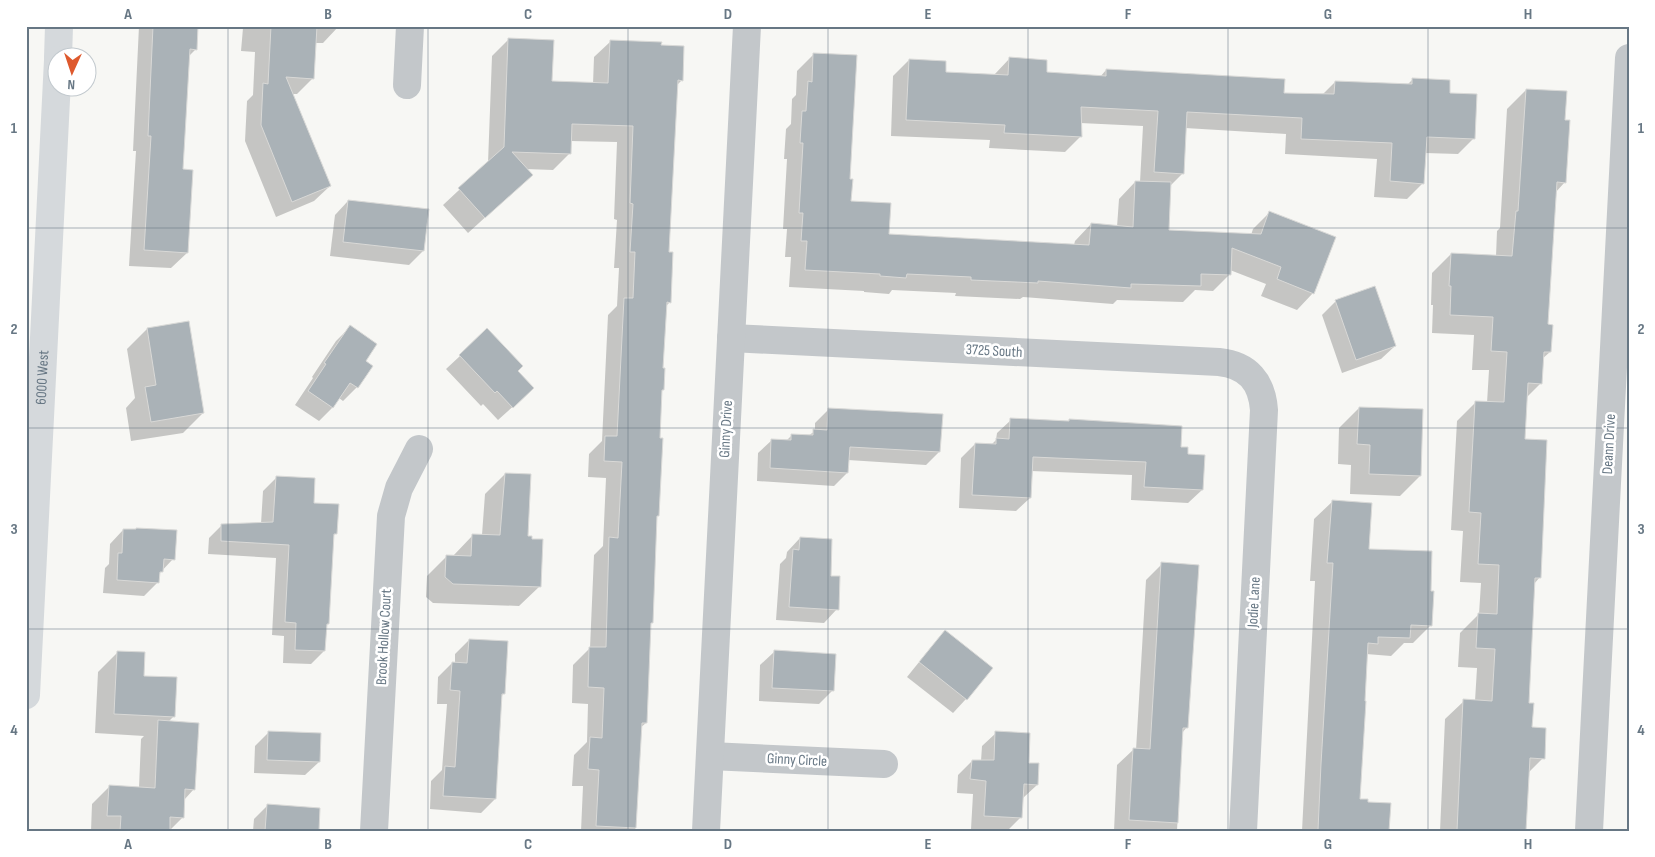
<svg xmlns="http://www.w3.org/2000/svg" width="1655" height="857" viewBox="0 0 1655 857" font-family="'Sofia Sans Condensed',sans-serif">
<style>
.shadow{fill:#0003}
.building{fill:#aab2b7;stroke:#d9d9d7}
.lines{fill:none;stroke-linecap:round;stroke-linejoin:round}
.street{stroke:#c3c7ca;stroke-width:28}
.secondary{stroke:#d5d9dc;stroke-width:28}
.grid{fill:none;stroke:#677784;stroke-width:1;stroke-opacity:0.55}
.labels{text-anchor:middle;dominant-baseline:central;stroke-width:5;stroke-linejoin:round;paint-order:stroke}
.street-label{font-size:15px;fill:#677784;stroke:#fff}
.neatline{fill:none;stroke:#677784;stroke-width:2}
.grid-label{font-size:16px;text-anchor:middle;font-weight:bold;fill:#677784}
</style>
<rect width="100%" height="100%" fill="#f7f7f4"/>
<!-- shadow -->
<g class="shadow">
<polygon points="139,26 197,26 196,49 188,57 182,170 187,253 171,268 129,266 136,151 133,151"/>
<polygon points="245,26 339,26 323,43 314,43 313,78 297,94 292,94 330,186 314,201 276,217 245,141 247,101 253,95 255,52 241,51 243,28"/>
<polygon points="509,39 550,83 593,84 594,57 611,41 660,46 682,80 676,86 668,253 670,302 665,307 662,369 663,390 661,391 652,622 650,624 646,723 640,728 635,831 581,831 583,786 572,786 574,755 587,742 588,704 572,703 573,665 590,648 594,555 603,546 606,478 588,477 589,454 602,441 608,315 617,306 619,268 614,268 617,220 614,219 617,142 570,141 570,153 553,170 525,169 514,191 468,233 443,205 488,163 492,56"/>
<polygon points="814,54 849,180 850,202 888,236 1074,245 1075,241 1091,224 1117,227 1119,199 1135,182 1140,182 1143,126 1080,123 1081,136 1065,152 989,148 990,140 891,136 893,76 909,60 945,73 994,75 1010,58 1045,73 1100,77 1106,70 1283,94 1322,95 1335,82 1407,85 1412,80 1448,94 1474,138 1458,154 1425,153 1423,183 1407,199 1374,197 1377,159 1285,154 1286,134 1185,128 1183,173 1170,186 1167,231 1251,235 1253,229 1270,212 1313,293 1297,310 1261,296 1266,284 1230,270 1229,275 1213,291 1195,290 1183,302 1117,300 1113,304 1023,297 1020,299 955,296 956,293 892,290 889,294 864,292 864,291 789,287 791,257 785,257 787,229 783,229 787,159 784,159 786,129 791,124 792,99 796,95 797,71"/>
<polygon points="1526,90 1564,121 1565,182 1555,193 1546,326 1550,352 1542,359 1541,383 1525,399 1523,440 1540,577 1534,584 1527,704 1531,728 1543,758 1528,773 1525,831 1440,831 1445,719 1464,701 1475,701 1477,668 1458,667 1460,633 1479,614 1481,583 1460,582 1463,531 1451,530 1457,421 1476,402 1487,403 1489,370 1472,370 1474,335 1432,333 1433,305 1431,305 1432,273 1451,254 1496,256 1497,231 1500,228 1507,109"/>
<polygon points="348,201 428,210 423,251 409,265 330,256 335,215"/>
<polygon points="1336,301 1395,346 1381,359 1342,373 1322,315"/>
<polygon points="350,327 365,361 357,387 343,401 339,398 332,408 319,421 295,405 313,378 312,377 336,341"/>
<polygon points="147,329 203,413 183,433 131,441 126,408 135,398 127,349"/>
<polygon points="460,356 516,371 519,401 498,420 483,404 481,406 446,369"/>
<polygon points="1359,408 1420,476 1400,496 1350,494 1351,465 1338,464 1339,428"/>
<polygon points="828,410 939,452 926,465 848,460 847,473 834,486 757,481 758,453 772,440 786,441 792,435 808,436 815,431 815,423"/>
<polygon points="1011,420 1067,423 1069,420 1179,448 1202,490 1188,503 1131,500 1132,475 1031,471 1030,498 1016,511 959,508 961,458 975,444 991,445 996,440 997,433"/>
<polygon points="505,474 527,537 540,586 519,606 433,603 426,597 427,576 447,556 453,556 473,535 482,535 485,494"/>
<polygon points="276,478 312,504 335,534 333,536 328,624 325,626 324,651 311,664 283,663 284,636 272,635 276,558 208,554 209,538 222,525 261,524 263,491"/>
<polygon points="1333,501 1368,550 1431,625 1413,643 1404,643 1391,656 1366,654 1358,800 1367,803 1388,831 1302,831 1315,581 1310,581 1314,519"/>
<polygon points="123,530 135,531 173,559 158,575 158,582 144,596 103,593 105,568 109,564 110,544"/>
<polygon points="800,538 829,577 837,609 824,623 776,620 780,564 786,558 787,552"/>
<polygon points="1162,564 1187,727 1182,733 1177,831 1114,831 1117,765 1133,750 1136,750 1146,580"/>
<polygon points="945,632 966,699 953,713 907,677 932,646"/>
<polygon points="469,640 504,693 501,697 495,799 481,813 430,809 431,781 442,770 447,704 437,704 438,677 452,663 455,663 455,654"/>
<polygon points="118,652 143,677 174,716 168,722 194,789 184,800 183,817 169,831 91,831 92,804 109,787 139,788 141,739 144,736 95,733 98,672"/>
<polygon points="774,652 833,690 819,704 759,701 760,665"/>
<polygon points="269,732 319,762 305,775 254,773 255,746"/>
<polygon points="996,733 1027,764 1037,785 1023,798 1021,817 1007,831 971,829 973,794 957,793 958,775 972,761 981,761 982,746"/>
<polygon points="267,806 317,831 253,831 254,819"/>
</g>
<!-- building -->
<g class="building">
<polygon points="153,26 198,26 197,50 190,49 183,169 193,170 188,253 144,250 151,136 148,136"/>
<polygon points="271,26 317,26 314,79 286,77 331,186 292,202 261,125 263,83 268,84"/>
<polygon points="508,38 554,40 552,81 608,83 610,40 662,42 661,45 684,46 683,81 678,80 669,252 673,252 671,303 667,302 663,368 665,368 664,390 662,390 660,438 663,438 659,516 657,516 653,623 651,623 647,723 642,723 636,828 596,826 599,770 588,769 590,737 602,738 604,688 588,687 589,647 606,647 609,537 618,538 622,462 604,461 605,436 617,436 624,298 633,298 635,252 630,252 633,204 630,203 633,126 572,124 571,154 512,152 533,175 485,218 458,188 504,147"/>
<polygon points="813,53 857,55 850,179 853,179 851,201 891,203 889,234 1089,245 1091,223 1133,227 1135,181 1171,182 1169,230 1261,234 1269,211 1336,237 1314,294 1277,279 1281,267 1232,248 1231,275 1201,274 1201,286 1131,284 1131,288 1038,281 1038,283 971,280 971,277 907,274 906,278 880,276 880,274 805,270 807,241 801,241 803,213 799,213 803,143 800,143 802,111 806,111 808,81 812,82"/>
<polygon points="1009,57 1047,60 1047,72 1106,76 1106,69 1285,79 1284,93 1334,94 1335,81 1412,84 1412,78 1450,80 1450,93 1477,94 1475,139 1427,137 1424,184 1390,181 1392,143 1301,139 1302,118 1187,112 1184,174 1154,172 1158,111 1081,107 1082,137 1004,133 1005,125 906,120 909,59 946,61 946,72 1008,75"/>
<polygon points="1526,89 1567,91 1565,120 1570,120 1566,183 1557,182 1548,324 1553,325 1551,352 1544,352 1542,384 1528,383 1525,439 1547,440 1541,578 1535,578 1529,703 1534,703 1532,727 1546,728 1545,759 1530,758 1526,831 1457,831 1463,699 1492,701 1495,649 1476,648 1478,613 1497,614 1499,565 1478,564 1481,513 1469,512 1475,401 1504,402 1507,352 1491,351 1493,317 1450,315 1451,286 1449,286 1451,253 1512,256 1516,211 1518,211"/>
<polygon points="348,200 429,209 424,251 343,242"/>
<polygon points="1375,286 1396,346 1356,360 1335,300"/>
<polygon points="189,321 204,413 151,422 145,387 156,385 147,328"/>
<polygon points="350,325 377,344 366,361 373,366 358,388 350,383 333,408 308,391 326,364 324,363"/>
<polygon points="487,328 523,366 518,371 534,388 513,408 497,391 495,393 459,355"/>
<polygon points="1359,407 1423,409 1421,476 1369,474 1370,445 1357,444"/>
<polygon points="828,408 943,414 940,452 850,447 848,473 770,468 771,439 791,440 791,434 813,435 813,429 827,430"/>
<polygon points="1010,418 1069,421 1069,419 1182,426 1181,447 1188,447 1188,454 1205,455 1203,490 1144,487 1146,462 1033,457 1031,498 972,495 975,443 996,444 996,438 1009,439"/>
<polygon points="505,473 531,474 528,536 532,536 532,539 543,539 541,587 453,584 445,577 446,555 471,556 472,534 500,535"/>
<polygon points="276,476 315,478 314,503 339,504 337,534 334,534 329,624 327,624 325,651 295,650 296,623 285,622 289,545 221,541 221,524 273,522"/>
<polygon points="1332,500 1372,503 1369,549 1432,551 1431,591 1434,591 1432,626 1411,625 1410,638 1378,637 1378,644 1368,643 1365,701 1366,701 1360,799 1368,799 1368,802 1391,803 1389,831 1318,830 1321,764 1333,563 1327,563"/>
<polygon points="136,528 177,530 175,560 164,559 163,572 160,572 159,583 117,580 118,553 122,553 123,529 136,529"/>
<polygon points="800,537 832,539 831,576 840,576 839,610 789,607 793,549 799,550"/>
<polygon points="1161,562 1199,565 1188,728 1183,728 1178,823 1129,820 1133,748 1150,749"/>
<polygon points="945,630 993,668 967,700 919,662"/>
<polygon points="469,639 508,641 505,694 502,694 496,799 443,796 445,766 455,767 460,691 450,690 452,662 467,663"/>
<polygon points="774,650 836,654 834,691 772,688"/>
<polygon points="117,651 145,652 144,676 177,677 175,717 114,714"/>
<polygon points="158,720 199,723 195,790 185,789 184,818 170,817 170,831 120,831 121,816 107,816 109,785 155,788"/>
<polygon points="268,731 321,733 320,762 267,760"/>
<polygon points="995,731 1030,733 1029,763 1039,763 1038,785 1024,784 1022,818 984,816 986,781 970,779 972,760 994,760"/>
<polygon points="267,804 320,808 319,831 265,831"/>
</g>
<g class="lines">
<!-- street -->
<g class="street">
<polyline points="407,85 410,26"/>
<path d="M731,338L1219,362C1248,365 1262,382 1264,410L1243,831"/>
<polyline points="710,756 884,764"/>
<polyline points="374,831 391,516 399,488 419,449"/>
<polyline points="706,831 747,26"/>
<polyline points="1589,831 1629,58"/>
</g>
<!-- secondary -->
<g class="secondary">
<polyline points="58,58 59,26"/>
<path id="s1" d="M26,695L58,60"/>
</g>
</g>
<!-- grid -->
<path class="grid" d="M228,26V831M428,26V831M628,26V831M828,26V831M1028,26V831M1228,26V831M1428,26V831M26,228H1629M26,428H1629M26,629H1629"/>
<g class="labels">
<!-- street labels -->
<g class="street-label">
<text transform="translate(994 351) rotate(3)">3725 South</text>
<text stroke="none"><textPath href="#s1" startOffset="318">6000 West</textPath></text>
<text transform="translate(726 429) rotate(-87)">Ginny Drive</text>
<text transform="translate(1609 444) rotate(-87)">Deann Drive</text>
<text transform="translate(1254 602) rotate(-87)">Jodie Lane</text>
<text transform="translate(384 637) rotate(-87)">Brook Hollow Court</text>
<text transform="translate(797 760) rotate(3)">Ginny Circle</text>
</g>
</g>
<!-- border -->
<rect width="1655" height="857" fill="none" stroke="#ffffff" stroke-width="55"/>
<!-- north arrow -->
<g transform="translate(72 72) rotate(183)"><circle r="24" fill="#ffffff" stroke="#c2c9ce"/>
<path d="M0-4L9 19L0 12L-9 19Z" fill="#de592d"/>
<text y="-8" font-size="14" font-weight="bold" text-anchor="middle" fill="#677784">N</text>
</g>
<rect x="28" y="28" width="1600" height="802" class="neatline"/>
<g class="grid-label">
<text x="128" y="19">A</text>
<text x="328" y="19">B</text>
<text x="528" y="19">C</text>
<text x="728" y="19">D</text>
<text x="928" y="19">E</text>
<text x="1128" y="19">F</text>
<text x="1328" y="19">G</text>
<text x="1528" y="19">H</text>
<text x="14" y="133">1</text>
<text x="1641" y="133">1</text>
<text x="14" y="334">2</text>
<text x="1641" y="334">2</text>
<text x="14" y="534">3</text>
<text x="1641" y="534">3</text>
<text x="14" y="735">4</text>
<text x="1641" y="735">4</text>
<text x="128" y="849">A</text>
<text x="328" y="849">B</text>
<text x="528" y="849">C</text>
<text x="728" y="849">D</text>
<text x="928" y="849">E</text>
<text x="1128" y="849">F</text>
<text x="1328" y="849">G</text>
<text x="1528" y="849">H</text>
</g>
</svg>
